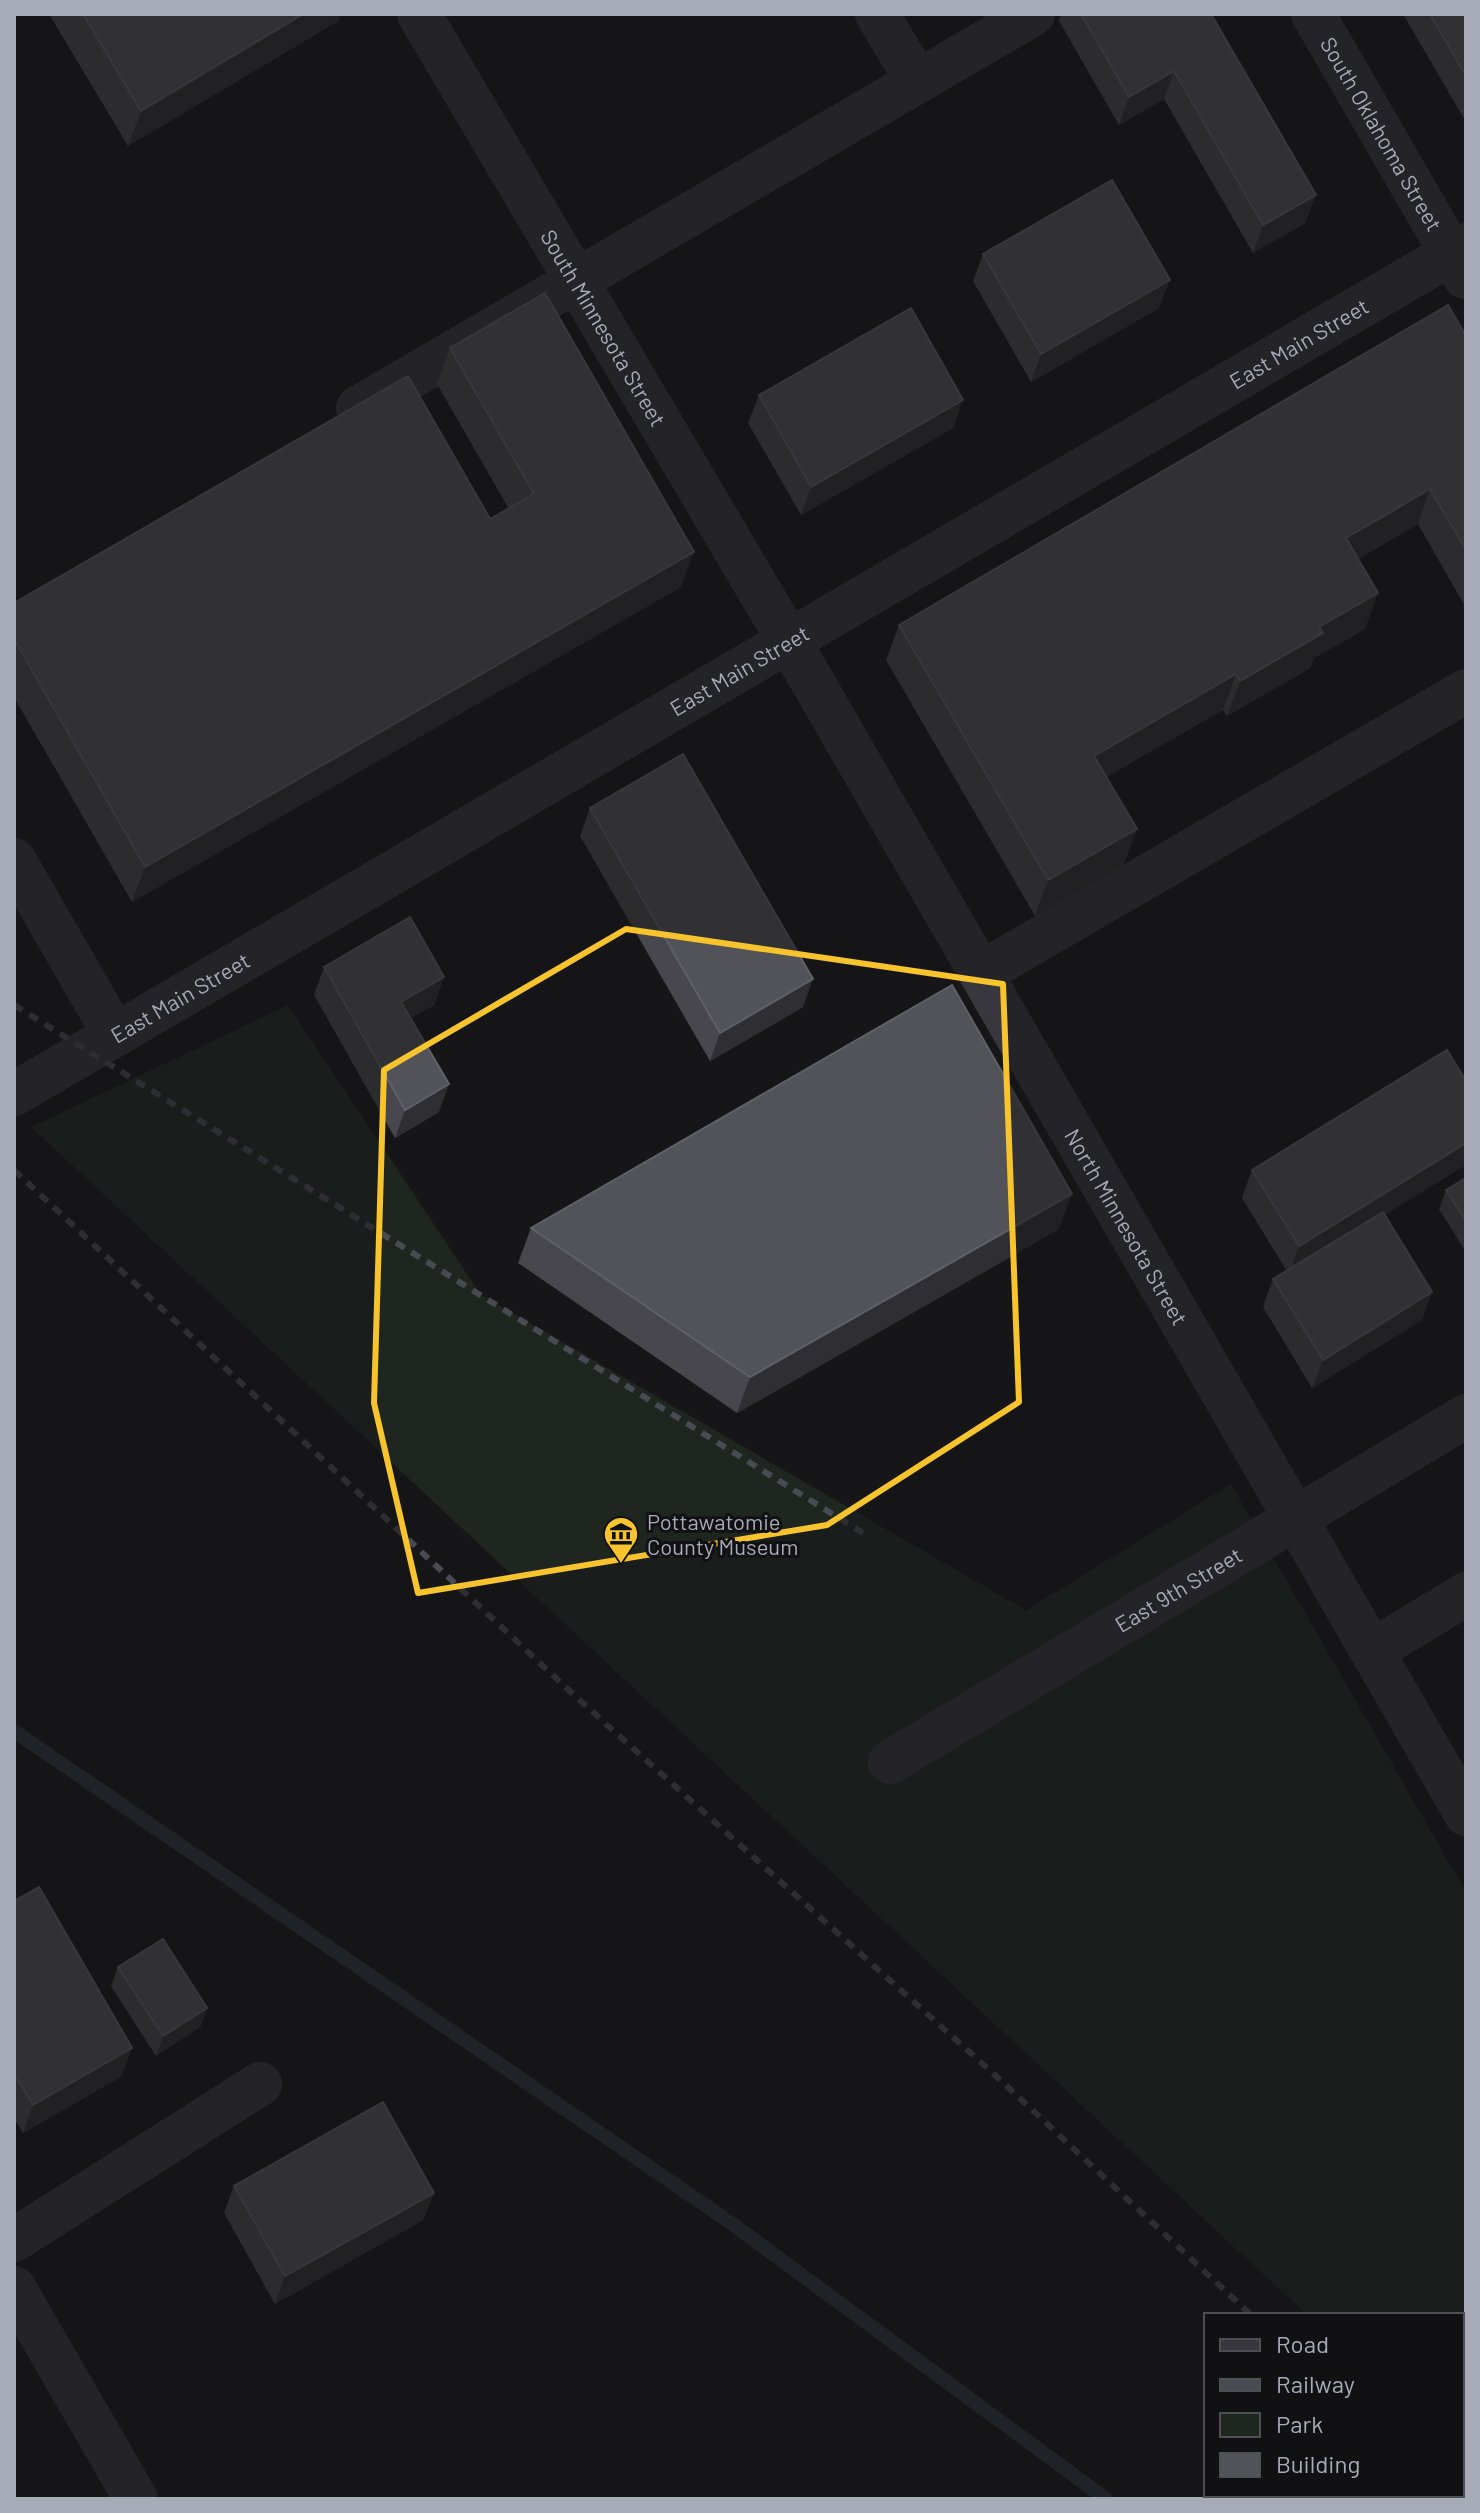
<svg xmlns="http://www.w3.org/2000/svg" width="1480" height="2513" viewBox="0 0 1480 2513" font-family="Barlow,sans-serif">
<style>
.green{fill:#1e261f}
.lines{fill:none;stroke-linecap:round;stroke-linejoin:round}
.stream{stroke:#2b333c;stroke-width:14}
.minor{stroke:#37373d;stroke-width:44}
.rail{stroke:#494b52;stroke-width:6;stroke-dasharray:10 8;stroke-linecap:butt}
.wall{fill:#47474d}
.shaded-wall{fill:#2f2f33}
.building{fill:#525259;stroke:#5f6068;stroke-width:2}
.marked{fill:none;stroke:#f8c42e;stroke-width:6;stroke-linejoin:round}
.labels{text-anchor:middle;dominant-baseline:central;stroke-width:6;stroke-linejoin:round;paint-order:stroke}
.street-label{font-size:22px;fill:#a7abb8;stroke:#111113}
.poi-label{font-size:22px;fill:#a7abb8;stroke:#111113;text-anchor:start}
</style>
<rect width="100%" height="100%" fill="#161618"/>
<!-- green -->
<polygon class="green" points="288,1005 481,1295 1026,1610 1231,1484 1466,1892 1466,2463 1462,2459 1462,2315 1307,2315 31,1127"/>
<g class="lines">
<!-- stream -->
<polyline class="stream" points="14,1731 731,2223 1106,2499"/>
<!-- minor -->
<g class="minor">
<path id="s1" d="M419,14L789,641L1466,1814"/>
<polyline points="877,14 917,81"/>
<path id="s2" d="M1313,14L1465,277"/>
<polyline points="358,408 1033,14"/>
<polyline points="14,860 115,1035"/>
<polyline points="981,973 1466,691"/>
<path id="s3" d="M14,1094L1466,245"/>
<polyline points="1372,1651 1466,1594"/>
<path id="s4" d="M890,1762L1466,1416"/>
<polyline points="14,2240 260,2084"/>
<polyline points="14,2288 136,2499"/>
</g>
<!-- rail -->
<g class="rail">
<polyline points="14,1005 863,1533"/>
<polyline points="14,1170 574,1695 996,2076 1251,2315"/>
<polyline points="1442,2495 1447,2499"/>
</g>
</g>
<!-- wall -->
<g class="wall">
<polygon points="49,14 340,14 338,21 128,146"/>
<polygon points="1061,14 1211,14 1316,195 1305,223 1253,253 1164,99 1119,125 1059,21"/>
<polygon points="1403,14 1466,14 1466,122"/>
<polygon points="983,254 1159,308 1031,382 973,281"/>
<polygon points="1466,336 1466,608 1418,524 1358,559 1365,629 1314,658 1310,668 1227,716 1223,710 1106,777 1124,864 1035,916 886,660 899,625"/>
<polygon points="450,348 681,587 132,902 14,697 14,603 490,519 509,509 437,384"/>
<polygon points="759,395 953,428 801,515 748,423"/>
<polygon points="590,808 803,1007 710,1061 580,836"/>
<polygon points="324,967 444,977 434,1005 411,1018 439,1112 395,1138 314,995"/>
<polygon points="1252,1170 1385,1215 1422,1320 1312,1388 1263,1307 1273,1279 1287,1271 1242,1198"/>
<polygon points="1466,1178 1466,1252 1439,1209 1446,1190"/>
<polygon points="531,1228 1059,1229 737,1413 518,1263"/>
<polygon points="14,1901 122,2076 23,2133 14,2118"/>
<polygon points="118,1967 207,2008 200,2027 156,2056 111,1986"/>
<polygon points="234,2186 434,2193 423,2220 275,2304 224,2213"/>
</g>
<!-- shaded-wall -->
<g class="shaded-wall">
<polygon points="303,14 340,14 338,21 128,146 141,111"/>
<polygon points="1174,71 1164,99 1119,125 1129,97"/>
<polygon points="1316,195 1305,223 1253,253 1263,225"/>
<polygon points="1170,280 1159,308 1031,382 1041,354"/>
<polygon points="963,400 953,428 801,515 811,487"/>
<polygon points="1430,489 1418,524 1333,574 1346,538"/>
<polygon points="694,552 681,587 132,902 145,867"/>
<polygon points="1378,593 1365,629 1314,658 1310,668 1227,716 1240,681 1319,627"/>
<polygon points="1236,674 1223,710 1081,791 1094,756"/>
<polygon points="1137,829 1124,864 1035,916 1048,880"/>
<polygon points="444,977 434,1005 391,1030 401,1002"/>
<polygon points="813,979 803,1007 710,1061 720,1033"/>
<polygon points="449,1084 439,1112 395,1138 405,1110"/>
<polygon points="1466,1143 1466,1165 1289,1274 1299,1246"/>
<polygon points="1072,1194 1059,1229 737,1413 750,1377"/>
<polygon points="1432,1292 1422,1320 1312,1388 1323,1360"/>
<polygon points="207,2008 200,2027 156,2056 163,2036"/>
<polygon points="132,2048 122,2076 23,2133 33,2105"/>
<polygon points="434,2193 423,2220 275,2304 285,2276"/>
</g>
<!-- building -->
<g class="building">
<polygon points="83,14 303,14 141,111"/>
<polygon points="1081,14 1211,14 1316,195 1263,225 1174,71 1129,97"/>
<polygon points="1430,14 1466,14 1466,76"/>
<polygon points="1112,180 1170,280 1041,354 983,254"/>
<polygon points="545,293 694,552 145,867 14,639 14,603 408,376 490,519 534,494 450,348"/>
<polygon points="1448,305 1466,336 1466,550 1430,489 1346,538 1378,593 1319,627 1323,633 1240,681 1236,674 1094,756 1137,829 1048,880 899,625"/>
<polygon points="911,308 963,400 811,487 759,395"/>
<polygon points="683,754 813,979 720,1033 590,808"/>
<polygon points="410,917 444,977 401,1002 449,1084 405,1110 324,967"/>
<polygon points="952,985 1072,1194 750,1377 531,1228"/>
<polygon points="1447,1050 1466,1081 1466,1143 1299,1246 1252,1170"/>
<polygon points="1466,1178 1466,1221 1446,1190"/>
<polygon points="1383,1212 1432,1292 1323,1360 1273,1279"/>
<polygon points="39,1887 132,2048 33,2105 14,2073 14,1901"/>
<polygon points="163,1939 207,2008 163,2036 118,1967"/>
<polygon points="383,2102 434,2193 285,2276 234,2186"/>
</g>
<!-- marked area -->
<path d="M0 0H1480V2513H0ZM626,929L1003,984L1019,1402L827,1525L418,1593L374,1403L384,1070Z" fill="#161618" fill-opacity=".55" fill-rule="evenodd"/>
<path class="marked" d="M626,929L1003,984L1019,1402L827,1525L418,1593L374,1403L384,1070Z"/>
<!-- icons -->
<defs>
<symbol id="museum-pin" viewBox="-11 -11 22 30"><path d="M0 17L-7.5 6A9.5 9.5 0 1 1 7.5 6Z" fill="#f8c42e" stroke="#111113"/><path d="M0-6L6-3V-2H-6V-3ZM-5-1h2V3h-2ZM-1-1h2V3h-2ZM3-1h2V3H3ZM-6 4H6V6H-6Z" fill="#111"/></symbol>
</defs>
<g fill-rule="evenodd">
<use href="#museum-pin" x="601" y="1514" width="40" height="54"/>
</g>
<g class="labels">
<!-- street labels -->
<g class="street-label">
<text stroke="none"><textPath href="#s2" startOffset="138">South Oklahoma Street</textPath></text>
<text stroke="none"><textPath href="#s1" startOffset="364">South Minnesota Street</textPath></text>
<text stroke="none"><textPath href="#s3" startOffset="1488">East Main Street</textPath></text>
<text stroke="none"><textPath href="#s3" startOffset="840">East Main Street</textPath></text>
<text stroke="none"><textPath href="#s3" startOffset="192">East Main Street</textPath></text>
<text stroke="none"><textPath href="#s1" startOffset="1404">North Minnesota Street</textPath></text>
<text stroke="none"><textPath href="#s4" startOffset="336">East 9th Street</textPath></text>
</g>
<!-- poi labels -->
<g class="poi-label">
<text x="647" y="1521">Pottawatomie<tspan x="647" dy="25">County Museum</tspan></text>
</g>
</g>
<!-- border -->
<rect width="1480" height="2513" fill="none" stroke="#a7abb8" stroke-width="32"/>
<!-- legend -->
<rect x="1204" y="2313" width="260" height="184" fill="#111113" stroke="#4d4f55" stroke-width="2"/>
<rect x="1220" y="2339" width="40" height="12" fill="#37373d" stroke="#4d4f55" stroke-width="2"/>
<text x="1276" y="2353" font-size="24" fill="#a7abb8">Road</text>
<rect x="1220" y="2379" width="40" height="12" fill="#494b52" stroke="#4d4f55" stroke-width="2"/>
<text x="1276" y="2393" font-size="24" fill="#a7abb8">Railway</text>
<rect x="1220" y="2413" width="40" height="24" fill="#1e261f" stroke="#4d4f55" stroke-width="2"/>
<text x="1276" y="2433" font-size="24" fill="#a7abb8">Park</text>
<rect x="1220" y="2453" width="40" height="24" fill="#525259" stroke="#4d4f55" stroke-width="2"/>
<text x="1276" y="2473" font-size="24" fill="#a7abb8">Building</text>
</svg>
